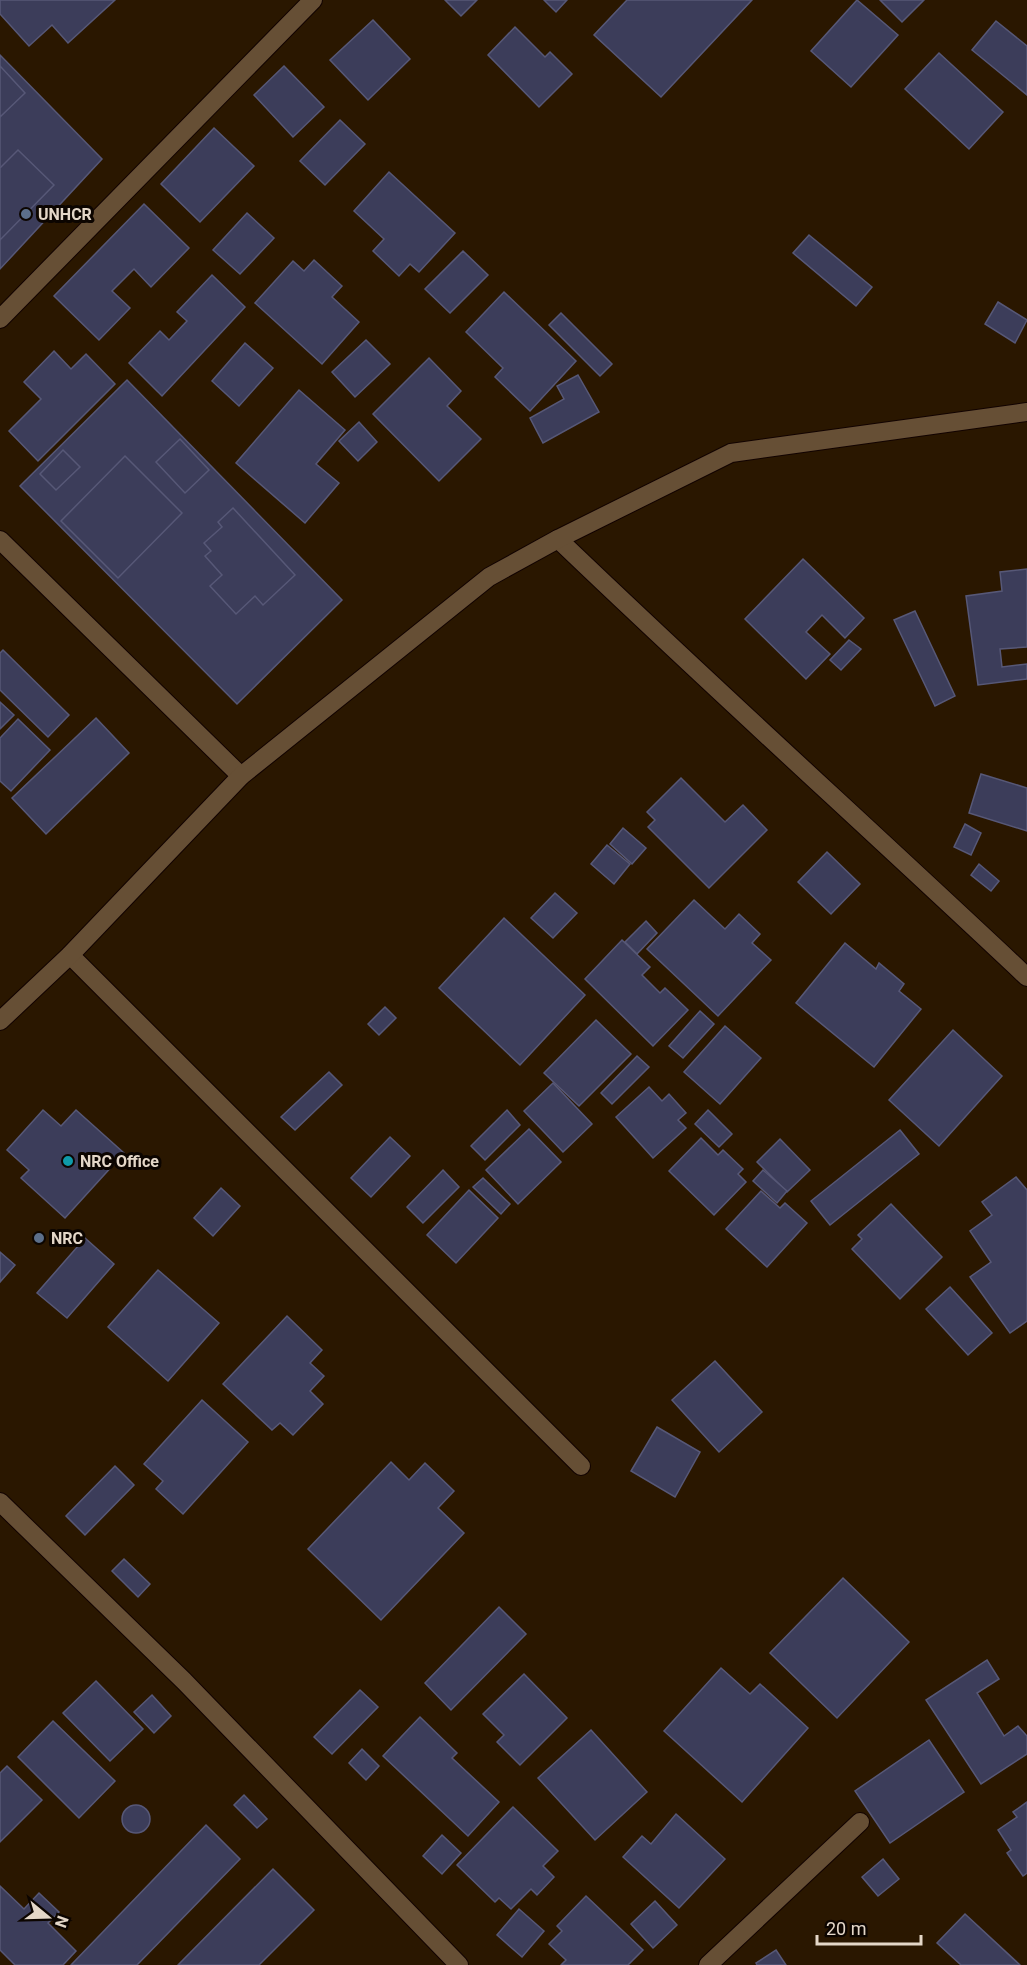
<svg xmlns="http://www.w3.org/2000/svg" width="1027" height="1965" viewBox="0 0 1027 1965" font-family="Roboto,sans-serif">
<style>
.building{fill:#3c3d5a;stroke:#575877;stroke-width:1.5}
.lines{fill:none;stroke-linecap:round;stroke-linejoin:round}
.minor-casing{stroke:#120300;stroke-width:20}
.minor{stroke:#664f35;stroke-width:18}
.service-dot{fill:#5c6f8a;stroke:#0c0500;stroke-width:2}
.culture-dot{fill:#0f9aa8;stroke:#0c0500;stroke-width:2}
.labels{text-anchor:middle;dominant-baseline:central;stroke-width:6;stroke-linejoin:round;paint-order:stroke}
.poi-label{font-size:16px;font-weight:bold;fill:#e4d7c8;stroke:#0c0500;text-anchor:start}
</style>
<rect width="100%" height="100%" fill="#2a1700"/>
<!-- building -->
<g class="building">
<polygon points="0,0 115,0 68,43 52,25 29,46 0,14"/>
<polygon points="445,0 477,0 461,16"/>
<polygon points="544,0 567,0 556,12"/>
<polygon points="627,0 752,0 661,97 594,35"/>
<polygon points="857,0 898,35 851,87 811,51"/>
<polygon points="880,0 924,0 902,22"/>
<polygon points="373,20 410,59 368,100 330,60"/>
<polygon points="996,21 1027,46 1027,95 972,50"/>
<polygon points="515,27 545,57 550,52 572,74 539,107 488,55"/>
<polygon points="939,53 1003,112 969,149 905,89"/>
<polygon points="0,55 102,159 0,269"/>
<polygon points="0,66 25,93 0,117"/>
<polygon points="284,66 324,107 293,137 254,95"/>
<polygon points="340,120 365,144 325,185 300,161"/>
<polygon points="214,128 254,166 200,222 161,184"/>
<polygon points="18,150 54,185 0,240 0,168"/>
<polygon points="389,172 455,233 419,272 410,264 399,276 373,251 384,239 354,211"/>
<polygon points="144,204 189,248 151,287 134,269 112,291 130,308 99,340 54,296"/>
<polygon points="247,213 274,238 240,274 213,250"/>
<polygon points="809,235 872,287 856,306 793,253"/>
<polygon points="463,251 488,275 450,313 425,289"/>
<polygon points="314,260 342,286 332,297 359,322 322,364 255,303 293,261 304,271"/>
<polygon points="212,275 245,307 162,396 129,363 160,331 169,340 187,321 177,312"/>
<polygon points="504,292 576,361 530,411 495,377 503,368 466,332"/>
<polygon points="998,302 1027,320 1015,343 985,324"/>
<polygon points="561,313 612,364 600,376 549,325"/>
<polygon points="366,340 390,364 355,397 332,372"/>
<polygon points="245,343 273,368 239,406 212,381"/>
<polygon points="54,351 71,369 86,354 115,384 38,461 9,431 41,399 24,382"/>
<polygon points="429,358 461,391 447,406 481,439 439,481 373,414"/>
<polygon points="578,375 599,412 543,443 530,418 564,399 557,386"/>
<polygon points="127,380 342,600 237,704 20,486"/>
<polygon points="299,390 345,430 316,464 339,483 305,523 236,463"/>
<polygon points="359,422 377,442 358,461 339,441"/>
<polygon points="180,439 209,470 185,493 156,462"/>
<polygon points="63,450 80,467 56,490 40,474"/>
<polygon points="125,456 182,513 118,578 61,521"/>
<polygon points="233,508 295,575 263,605 255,596 236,614 210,586 222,575 205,556 211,551 204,543 222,527 218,522"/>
<polygon points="803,559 864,618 845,638 822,615 806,632 830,654 806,679 745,619"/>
<polygon points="1027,569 1027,647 1000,649 1002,667 1027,664 1027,679 978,685 966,596 1002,591 1000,572"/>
<polygon points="915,611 955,696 935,706 894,620"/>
<polygon points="849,640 861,649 841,670 830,660"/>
<polygon points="3,650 69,715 48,737 0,690 0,653"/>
<polygon points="0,702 14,715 0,729"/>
<polygon points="96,718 129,753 46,834 12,798"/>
<polygon points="18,719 50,750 11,791 0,781 0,738"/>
<polygon points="981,774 1027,788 1027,831 969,813"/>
<polygon points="681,778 725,822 743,805 767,830 709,888 648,827 655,820 647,812"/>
<polygon points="965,824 981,833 971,855 954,847"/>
<polygon points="623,828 646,848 632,864 610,844"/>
<polygon points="607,845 630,864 614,884 591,864"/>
<polygon points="827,852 860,884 831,914 798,882"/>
<polygon points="979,864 999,881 991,891 971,875"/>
<polygon points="555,893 577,913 553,938 531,918"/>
<polygon points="694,900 725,929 739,914 760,934 752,943 771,960 718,1016 647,949"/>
<polygon points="504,918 585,995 520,1065 439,988"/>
<polygon points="646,921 657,933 637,954 625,942"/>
<polygon points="622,940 650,967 642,975 660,993 665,988 688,1010 653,1046 585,979"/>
<polygon points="845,943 876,969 879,963 904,984 899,991 921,1009 874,1067 796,1003"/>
<polygon points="385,1007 396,1018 379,1035 368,1024"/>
<polygon points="700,1011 714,1024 683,1058 669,1046"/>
<polygon points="596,1020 631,1054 579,1106 544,1073"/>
<polygon points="725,1026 761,1058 720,1104 684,1072"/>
<polygon points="953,1030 1002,1076 939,1146 889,1100"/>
<polygon points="637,1056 649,1067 612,1104 601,1093"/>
<polygon points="329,1072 342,1085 295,1130 281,1117"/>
<polygon points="553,1083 592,1124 563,1152 524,1111"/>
<polygon points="649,1087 662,1101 669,1094 686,1113 678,1120 686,1128 653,1158 616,1117"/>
<polygon points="43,1110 61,1126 76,1110 124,1153 65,1218 21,1178 29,1170 7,1150"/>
<polygon points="507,1110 520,1125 485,1160 471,1146"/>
<polygon points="708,1110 732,1134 719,1147 695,1124"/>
<polygon points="529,1129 561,1162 518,1204 486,1170"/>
<polygon points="900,1130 919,1154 830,1225 811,1201"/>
<polygon points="390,1137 410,1156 371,1197 351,1178"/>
<polygon points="701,1138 718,1155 723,1150 743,1169 738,1174 746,1182 714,1215 669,1171"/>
<polygon points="780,1139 810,1170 787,1192 757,1162"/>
<polygon points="443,1170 459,1187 423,1223 407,1207"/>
<polygon points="763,1170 787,1191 777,1203 753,1181"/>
<polygon points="1016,1177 1027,1190 1027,1321 1010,1333 970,1277 991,1262 970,1231 992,1215 982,1202"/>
<polygon points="483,1178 510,1204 501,1214 473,1187"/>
<polygon points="221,1188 240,1206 213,1236 194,1218"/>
<polygon points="469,1190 498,1218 456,1263 427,1235"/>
<polygon points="761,1191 780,1208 785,1203 807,1223 767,1267 726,1229"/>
<polygon points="891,1204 942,1257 900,1299 852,1249 862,1239 858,1235"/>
<polygon points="85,1238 114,1264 67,1318 37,1293"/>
<polygon points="0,1252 15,1265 0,1282"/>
<polygon points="158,1270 219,1323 168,1381 108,1327"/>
<polygon points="950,1287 992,1333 968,1355 926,1309"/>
<polygon points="287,1316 322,1350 310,1363 324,1376 310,1391 323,1404 293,1435 280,1423 272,1430 223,1384"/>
<polygon points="715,1361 762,1412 719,1452 672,1400"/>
<polygon points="202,1400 248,1442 183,1514 156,1489 163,1481 144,1464"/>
<polygon points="657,1427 700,1452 675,1497 631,1471"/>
<polygon points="391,1462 409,1480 425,1463 454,1491 438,1508 464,1533 381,1620 308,1549"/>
<polygon points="115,1466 134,1485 85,1535 66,1516"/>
<polygon points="124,1559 150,1584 138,1597 112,1571"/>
<polygon points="843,1578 909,1642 837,1718 770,1653"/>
<polygon points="499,1607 526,1634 451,1710 425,1683"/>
<polygon points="987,1660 999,1679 977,1693 1004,1736 1018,1726 1027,1736 1027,1754 981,1784 926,1700"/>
<polygon points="721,1668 750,1694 760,1684 808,1728 742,1802 664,1731"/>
<polygon points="524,1674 567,1718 520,1765 497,1742 504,1735 483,1714"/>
<polygon points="96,1681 143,1729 110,1761 63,1713"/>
<polygon points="360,1690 378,1707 332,1754 314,1737"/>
<polygon points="152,1695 171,1716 154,1733 134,1712"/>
<polygon points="420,1717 457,1753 452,1758 499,1802 468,1836 383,1756"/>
<polygon points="53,1721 115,1781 79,1818 18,1757"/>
<polygon points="591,1730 647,1792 595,1840 538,1778"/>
<polygon points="929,1740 964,1792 890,1843 855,1791"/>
<polygon points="362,1749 379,1766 366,1780 349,1763"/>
<polygon points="7,1766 42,1800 0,1842 0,1773"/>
<polygon points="244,1795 267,1819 257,1828 234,1805"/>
<polygon points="1027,1802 1027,1873 1023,1876 1007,1853 1011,1850 998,1830 1017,1817 1013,1812"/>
<circle cx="136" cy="1819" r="14"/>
<polygon points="513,1807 558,1851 543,1866 554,1877 537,1895 531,1889 511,1909 499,1898 495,1902 457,1865"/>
<polygon points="676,1814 725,1859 679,1908 623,1857 642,1836 651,1844"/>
<polygon points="206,1825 240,1859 137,1965 71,1965"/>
<polygon points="442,1835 461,1853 442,1874 423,1856"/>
<polygon points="883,1859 899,1879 878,1896 862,1877"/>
<polygon points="273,1869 314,1910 259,1965 178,1965"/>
<polygon points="0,1886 24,1909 39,1893 59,1912 48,1923 76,1951 63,1965 15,1965 0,1950"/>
<polygon points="586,1896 643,1950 628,1965 561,1965 566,1960 549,1944 562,1931 557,1926"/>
<polygon points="655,1901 677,1925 653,1948 631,1924"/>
<polygon points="519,1909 544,1931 522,1957 497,1935"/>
<polygon points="965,1914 1020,1965 961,1965 937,1943"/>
<polygon points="776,1950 786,1965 757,1965 756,1963"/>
</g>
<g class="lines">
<defs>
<g id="minor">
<polyline points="0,319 313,0"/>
<path d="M558,539C712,687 871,830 1027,977"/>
<polyline points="0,540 241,776"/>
<polyline points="70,955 581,1466"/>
<polyline points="0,1021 70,955 241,776 489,577 558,539 731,453 1027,412"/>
<polyline points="0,1502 184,1681 459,1965"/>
<polyline points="708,1965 860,1822"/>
</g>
</defs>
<!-- minor casing -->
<use href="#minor" class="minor-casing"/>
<!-- minor -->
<use href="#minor" class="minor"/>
</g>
<!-- markers -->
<g class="service-dot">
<circle cx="26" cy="214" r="6"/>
<circle cx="39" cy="1238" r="6"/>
</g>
<circle class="culture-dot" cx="68" cy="1161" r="6"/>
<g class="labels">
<!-- poi labels -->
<g class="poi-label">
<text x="38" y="214">UNHCR</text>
<text x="80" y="1161">NRC Office</text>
<text x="51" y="1238">NRC</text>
</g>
</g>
<!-- north arrow -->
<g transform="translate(48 1917) rotate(109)" stroke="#0c0500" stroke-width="4.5" paint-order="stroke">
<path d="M0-4.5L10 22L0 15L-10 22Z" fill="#e4d7c8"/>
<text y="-9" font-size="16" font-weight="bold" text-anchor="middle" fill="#e4d7c8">N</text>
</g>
<!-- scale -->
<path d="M817 1935v9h104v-9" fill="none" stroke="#e4d7c8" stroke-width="3"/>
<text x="826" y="1935" font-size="18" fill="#e4d7c8" stroke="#0c0500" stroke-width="4.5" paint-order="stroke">20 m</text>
</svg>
